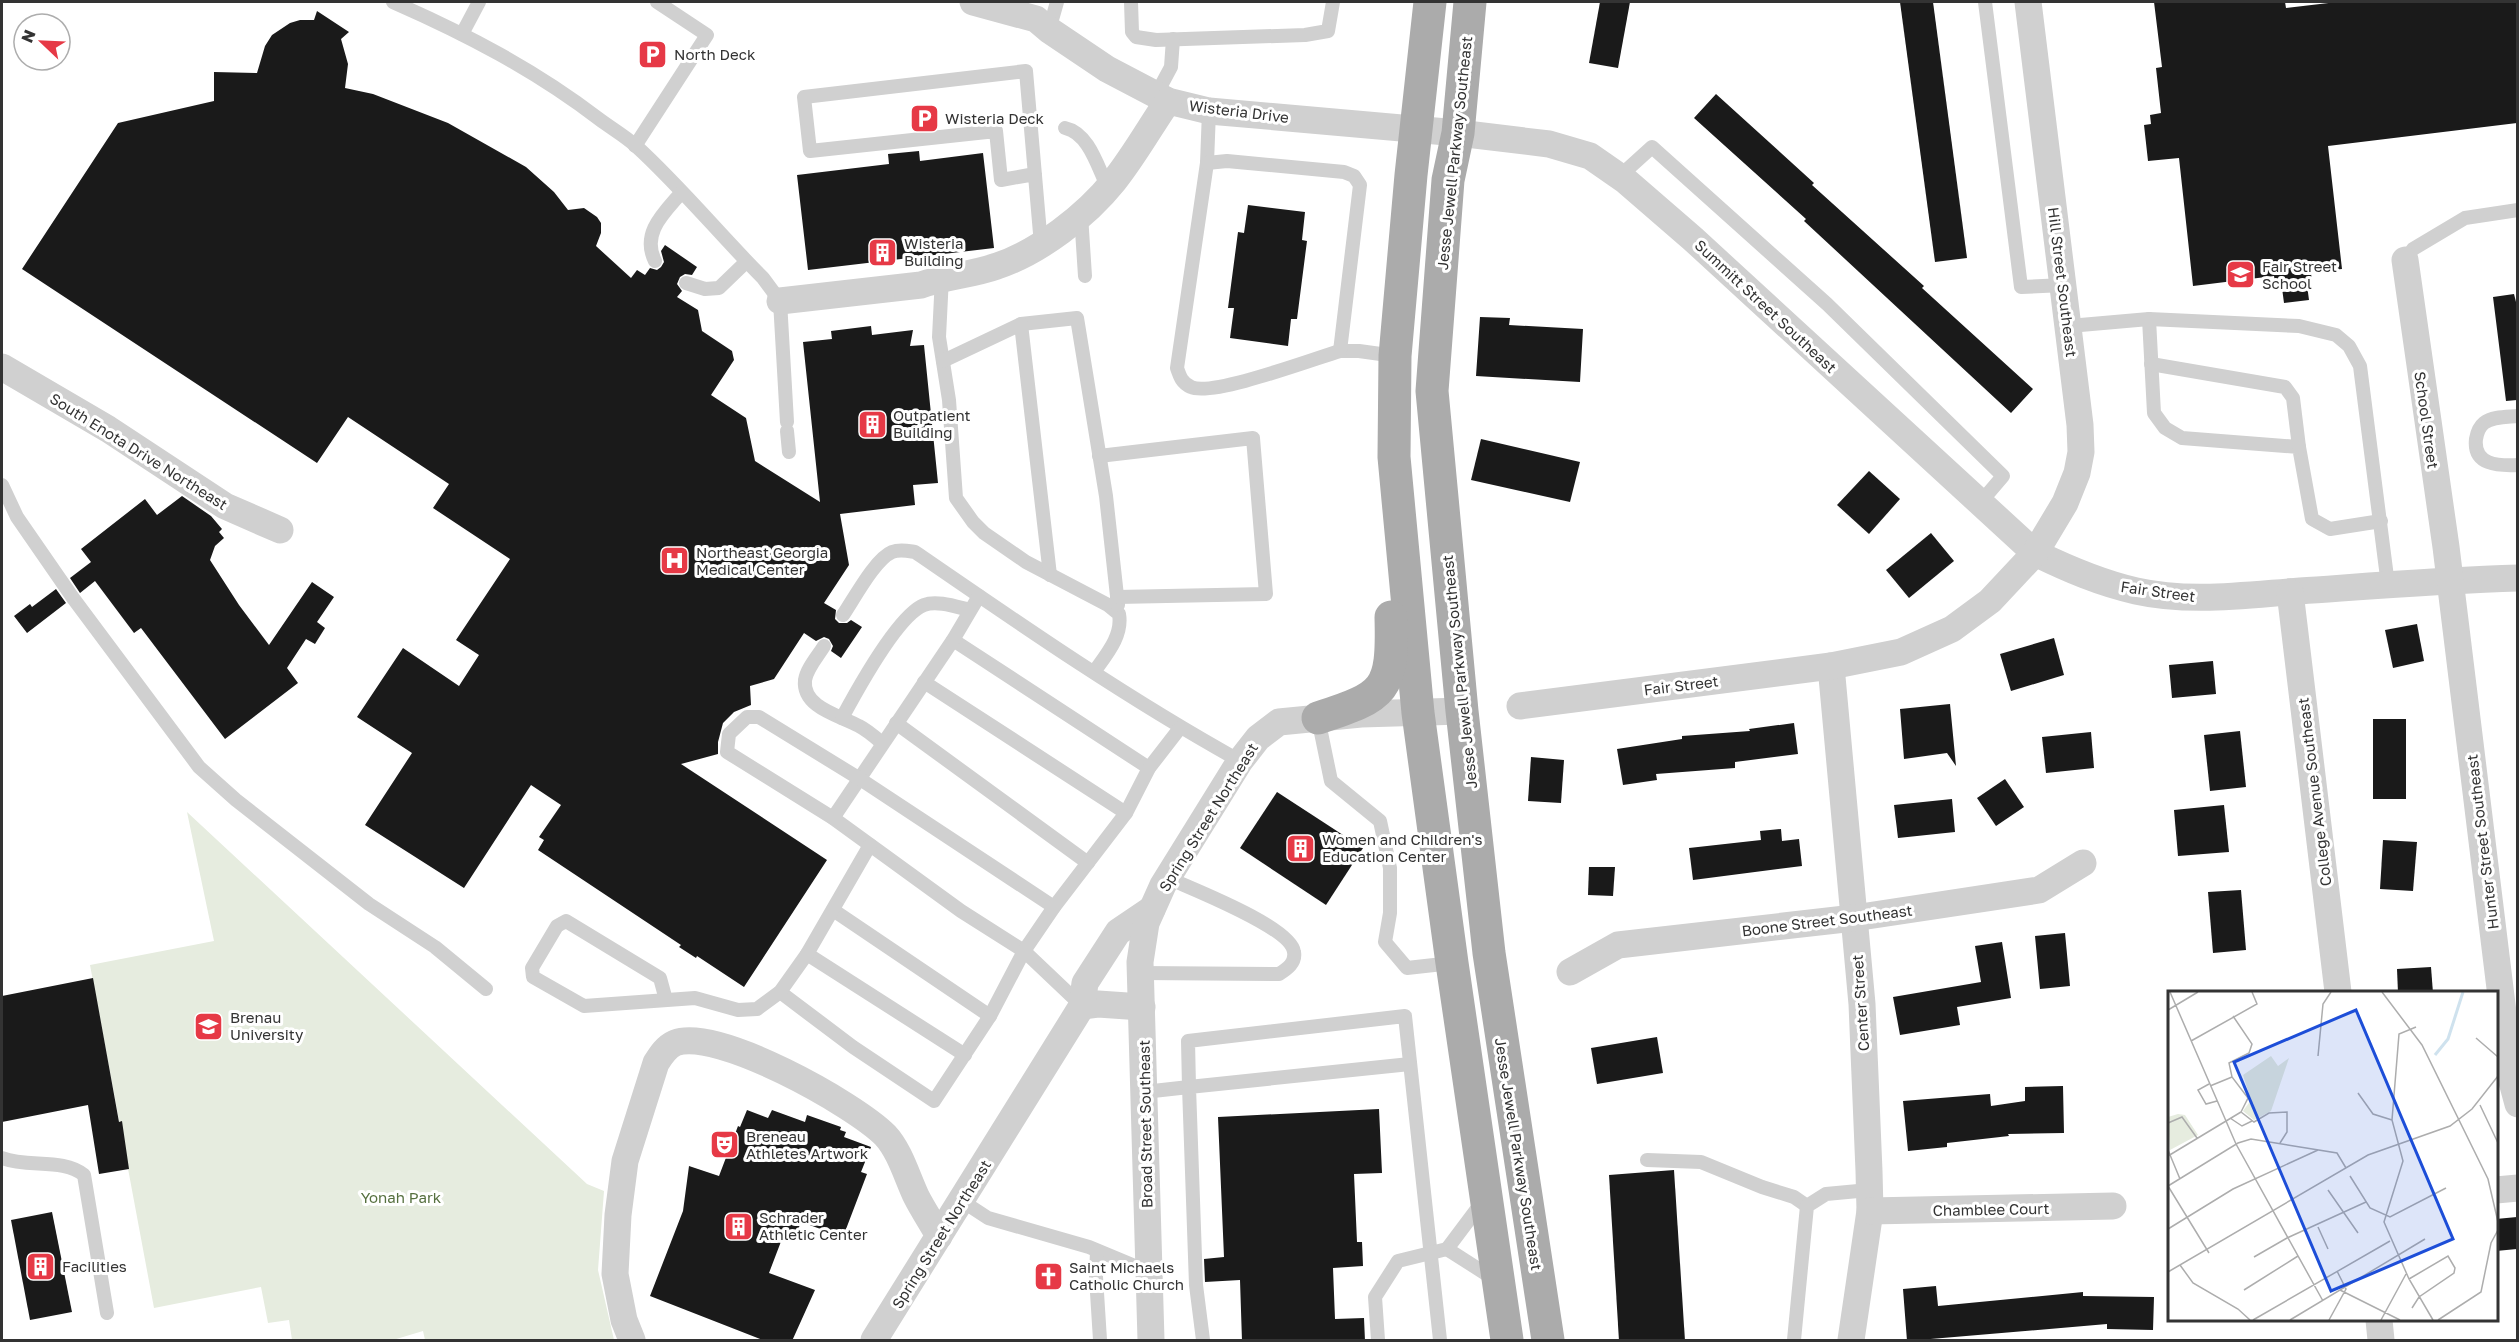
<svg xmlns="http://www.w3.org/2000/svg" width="2519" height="1342" viewBox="0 0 2519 1342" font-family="'Golos Text',sans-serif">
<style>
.green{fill:#e6ecdf}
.building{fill:#1a1a1a}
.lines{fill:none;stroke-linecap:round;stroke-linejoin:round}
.service{stroke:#d0d0d0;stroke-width:14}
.minor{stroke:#d0d0d0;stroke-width:27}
.primary{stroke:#ababab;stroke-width:33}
.labels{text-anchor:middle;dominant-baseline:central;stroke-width:6;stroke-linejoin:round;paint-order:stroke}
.poi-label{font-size:15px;fill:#333;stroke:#fff;text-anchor:start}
.street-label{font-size:15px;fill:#333;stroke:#fff}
.park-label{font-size:15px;fill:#56703f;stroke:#fff}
.inset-river{fill:none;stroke:#cfe2ee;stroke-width:3}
.inset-road{fill:none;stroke:#adadad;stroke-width:1.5}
.view{fill:#1d4ed8;fill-opacity:0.15;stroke:#1d4ed8;stroke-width:3}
.inset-edge{fill:none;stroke:#333;stroke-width:3}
</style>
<rect width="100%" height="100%" fill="#fff"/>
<!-- green -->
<polygon class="green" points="187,812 587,1184 604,1191 598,1270 614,1340 425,1340 423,1331 393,1340 292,1340 289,1320 268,1323 261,1287 154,1308 90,965 214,941"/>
<!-- building -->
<g class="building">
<polygon points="1600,2 1630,2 1618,68 1589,63"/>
<polygon points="1900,2 1933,2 1967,258 1935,262"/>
<polygon points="2154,2 2285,2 2286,8 2337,2 2517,2 2517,123 2328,146 2342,269 2311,272 2312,284 2307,285 2309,300 2284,303 2282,288 2276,288 2274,276 2193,286 2179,158 2148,161 2144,125 2151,124 2150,115 2161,113 2156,68 2162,67"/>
<polygon points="317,11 349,32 341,39 348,64 345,88 373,94 448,123 526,167 554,192 568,210 584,208 597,217 601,223 601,233 596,246 631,278 637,270 645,275 650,268 657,270 661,267 664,262 661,251 665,245 697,267 692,275 685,274 680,277 677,284 682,291 677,297 698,310 702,331 732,351 734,360 711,395 746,418 755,461 820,502 803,342 832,339 831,331 871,326 872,335 913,330 910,346 924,345 938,483 913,485 915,505 840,514 849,565 824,603 836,610 835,619 839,623 847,623 851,620 862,627 841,658 831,651 833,646 829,639 824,637 816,641 804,633 774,679 750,686 751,705 734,712 723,723 718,742 718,754 681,764 827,860 744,987 697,956 696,958 679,947 681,945 538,850 544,840 539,837 561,805 531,785 464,888 365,825 412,753 357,717 403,648 459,686 479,655 456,640 510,559 433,508 449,484 348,417 317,463 22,269 118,123 214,101 214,72 257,73 265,46 272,35 290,23 300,20 314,20"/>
<polygon points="1716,94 1814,183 1812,185 1924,286 1922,288 2033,389 2011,413 1804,221 1806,219 1694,118"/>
<polygon points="919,151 920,161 983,153 994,248 808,270 797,175 889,164 888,154"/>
<polygon points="1248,205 1305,212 1302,240 1307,241 1297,319 1291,319 1288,346 1230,338 1234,308 1228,308 1238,232 1244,233"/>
<polygon points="2514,294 2516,302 2517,301 2517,400 2506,401 2493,297"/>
<polygon points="1480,317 1510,318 1509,325 1583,329 1580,382 1476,376"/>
<polygon points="1481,439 1580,462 1570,502 1471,480"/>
<polygon points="1869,471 1900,499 1869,534 1837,505"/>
<polygon points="182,496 211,516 222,529 219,532 224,538 215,546 210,560 239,605 269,645 312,582 334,597 317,622 325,628 315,644 306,639 287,668 298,683 225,739 141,628 134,633 95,581 80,593 70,578 91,562 81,549 145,499 157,515"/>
<polygon points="1931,533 1954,561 1909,598 1886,570"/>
<polygon points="56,589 66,603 27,633 14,616 30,604 32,607"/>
<polygon points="2417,624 2424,661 2393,668 2385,630"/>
<polygon points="2054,638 2064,675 2011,691 2000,654"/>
<polygon points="2213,661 2216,694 2172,698 2169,665"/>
<polygon points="1950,704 1956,766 1947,753 1904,759 1900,709"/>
<rect x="2373" y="719" width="33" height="80"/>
<polygon points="1794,723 1798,754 1735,762 1735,768 1656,774 1657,780 1623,785 1617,749 1682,739 1682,736 1750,731 1749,729"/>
<polygon points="2240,731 2246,787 2210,791 2204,735"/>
<polygon points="2091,732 2094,768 2046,773 2042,737"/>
<polygon points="1531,757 1564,760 1561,803 1528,801"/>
<polygon points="2005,779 2024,807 1996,826 1977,798"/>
<polygon points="1277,792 1363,848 1326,905 1240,848"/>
<polygon points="1952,799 1955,832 1898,838 1894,805"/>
<polygon points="2224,805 2229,852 2178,856 2174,810"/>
<polygon points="1781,829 1782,841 1799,839 1802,866 1693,880 1689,848 1761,840 1760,831"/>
<polygon points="2383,840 2417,842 2413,891 2380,889"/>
<polygon points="1589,867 1615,867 1613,896 1588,895"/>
<polygon points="2241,890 2246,950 2213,953 2208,892"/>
<polygon points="2065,933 2070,986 2040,989 2035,936"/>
<polygon points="2002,942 2011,998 1957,1007 1960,1025 1900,1035 1893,997 1981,982 1975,946"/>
<polygon points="2431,967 2433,993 2398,993 2397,969"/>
<polygon points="93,978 119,1122 122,1121 129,1169 99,1174 88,1105 2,1122 2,996"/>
<polygon points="1657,1037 1663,1073 1597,1084 1591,1048"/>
<polygon points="2063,1086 2064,1133 2008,1134 2009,1136 1947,1143 1947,1147 1908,1151 1903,1101 1990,1094 1991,1106 2025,1101 2025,1087"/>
<polygon points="1379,1109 1382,1173 1354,1174 1357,1242 1362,1242 1363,1266 1333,1268 1335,1319 1364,1318 1365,1341 1242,1341 1240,1280 1205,1282 1204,1259 1224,1257 1218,1117"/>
<polygon points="747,1110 768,1118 772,1110 805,1122 807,1115 841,1127 840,1130 846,1132 844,1137 871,1147 861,1172 867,1174 843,1237 801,1222 796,1235 785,1231 769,1273 815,1290 792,1341 765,1341 650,1296 683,1211 689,1166 719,1176 738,1126 740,1127"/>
<polygon points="1674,1170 1685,1341 1619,1341 1609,1175"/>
<polygon points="52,1212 72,1312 30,1320 11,1220"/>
<polygon points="2517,1217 2517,1249 2496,1251 2496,1219"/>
<polygon points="1936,1286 1938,1306 2083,1292 2083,1296 2154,1297 2153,1330 2107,1329 2107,1324 1907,1341 1903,1289"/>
</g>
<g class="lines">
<!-- service -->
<g class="service">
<path d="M393,2C466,34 535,70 599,119C611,128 625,136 636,146C681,187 720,235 763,278L780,301L787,422"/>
<polyline points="1131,2 1132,32 1136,37 1156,40 1305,35 1328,31 1333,2"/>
<polyline points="1985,2 2021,287 2064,285"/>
<polyline points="1049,30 1057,2"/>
<polyline points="462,34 479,2"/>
<polyline points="1156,95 1171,67 1173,39"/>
<path d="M1209,111L1207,163L1177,368C1180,377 1182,383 1191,387C1212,397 1313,359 1340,351H1359L1395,356"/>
<path d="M1065,128C1089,133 1098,168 1108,188"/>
<polyline points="635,146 707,35 657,2"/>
<polyline points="1207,163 1227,161 1344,172 1354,176 1360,185 1340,351"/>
<polyline points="1035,174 1001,180 996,131 810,151 804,97 1026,71 1041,245"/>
<polyline points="1620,176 1652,147 1827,304 2003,476 1980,503"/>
<polyline points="1081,215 1085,276"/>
<polyline points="2405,260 2413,249 2465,218 2518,210"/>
<path d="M655,261C641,233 664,213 681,193"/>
<path d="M942,277L939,337L949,400L956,498L973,522L984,533L1026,562L1108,605L1119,614C1123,636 1106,655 1094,672"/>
<polyline points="686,283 705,289 719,288 746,262"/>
<polyline points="2149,319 2154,413 2165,428 2182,438 2299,447 2312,519 2330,529 2381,521"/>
<polyline points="1021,324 1077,318 1106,496 1118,605"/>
<polyline points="2069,326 2149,319 2299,326 2336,335 2349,346 2360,366 2388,585"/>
<polyline points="943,361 1021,324 1050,575"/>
<polyline points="2151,364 2285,387 2293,398 2299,447"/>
<path d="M2518,416C2507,417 2493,416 2484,423C2479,427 2477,433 2476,439C2473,465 2498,466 2518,465"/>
<polyline points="787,431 789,452"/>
<polyline points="1099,456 1253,438 1266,594 1117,597"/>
<polyline points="2,485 17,517 73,598 199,767 236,800 369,904 435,947 486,989"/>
<path d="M843,615C854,599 875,559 892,552C900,549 908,551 915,552C1021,625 1128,699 1240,761"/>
<polyline points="953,640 1149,768"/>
<path d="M824,646C818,656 807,668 805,680C802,708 841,716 859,726C867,730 875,737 882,743"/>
<polyline points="924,682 1126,813"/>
<path d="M842,718C856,692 898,615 924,605C937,600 957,607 970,610"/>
<polyline points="1318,718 1331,781 1380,821 1390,868 1390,913 1385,942 1407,968 1452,963"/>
<polyline points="896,723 1088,863"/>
<polyline points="833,818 953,640 979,596"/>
<polyline points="1054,907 860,779 759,717 747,717 729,734 727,752 833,818 961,911 1024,951 1082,1006"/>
<polyline points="833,910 990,1016"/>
<polyline points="807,954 965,1055"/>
<path d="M1140,973L1279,974C1287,969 1296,963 1294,952C1291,927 1192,889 1168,878"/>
<polyline points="780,992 853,1047 934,1101 990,1016 1024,951 1054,907 1126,813 1149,768 1180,728"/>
<polyline points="666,1000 660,978 566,921 557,926 532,968 533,977 584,1006 695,998 738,1010 757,1009 780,992 807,954 870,845"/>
<polyline points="1144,1092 1189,1087 1188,1041 1405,1016 1440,1340"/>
<path d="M2,1158C28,1168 63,1158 84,1175L107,1313"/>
<polyline points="1647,1160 1701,1162 1762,1187 1794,1197 1807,1206"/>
<polyline points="962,1201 988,1218 1089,1247 1149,1272"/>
<polyline points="1483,1201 1447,1249 1494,1279"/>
<polyline points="1097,1251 1096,1277 1100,1340"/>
<polyline points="1203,1340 1196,1285 1189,1087 1410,1064"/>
<polyline points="1378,1340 1375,1297 1398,1261 1447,1249"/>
<polyline points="1794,1340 1807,1206 1826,1194 1869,1190"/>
</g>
<!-- minor -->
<g class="minor">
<path d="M973,2L1036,19L1049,30L1107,69L1168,101L1209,111L1458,133L1549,144L1590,156L1626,181L1693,239L2035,553C2068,569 2100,583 2136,591C2190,603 2245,595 2300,591C2372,586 2445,580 2518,578"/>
<polyline points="2405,260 2446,547 2511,1078 2518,1104"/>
<path d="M780,301L921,285C946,276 972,275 997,266C1039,252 1086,216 1114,181C1134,156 1150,127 1168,101"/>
<polyline points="2,367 108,429 225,506 280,530"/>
<polyline points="2290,592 2338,992"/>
<polyline points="1831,666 1862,1004 1869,1171 1870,1211 1851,1340"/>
<polyline points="1520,706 1831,666 1901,652 1952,629 1990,601 2035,553 2065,503 2077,473 2081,452 2080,425 2028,2"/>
<polyline points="1570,972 1618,945 1854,918 2039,890 2083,863"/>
<polyline points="1082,1006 1098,1004 1142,1007"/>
<polyline points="2496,1190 2518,1188"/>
<polyline points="1870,1211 2113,1206"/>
<polyline points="2379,1320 2381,1340"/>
<path d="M632,1340L624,1320L615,1274L618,1215L625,1161L656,1063C661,1055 666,1047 675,1043C717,1027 854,1104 885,1135C900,1151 907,1177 916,1196C923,1210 932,1223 939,1236"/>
<polyline points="874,1340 1082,1006 1085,983 1118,932 1152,909"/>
<polyline points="1151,1340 1140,962 1146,923 1163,885 1240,761 1258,738 1279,722 1361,714 1462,711"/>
</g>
<!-- primary -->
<g class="primary">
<polyline points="1430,2 1411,175 1395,356 1394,457 1418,713 1452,963 1507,1340"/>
<polyline points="1470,2 1458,133 1448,180 1432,391 1462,711 1489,953 1548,1340"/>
<path d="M1318,718C1386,696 1393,691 1391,617"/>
</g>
</g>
<!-- icons -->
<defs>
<symbol id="parking-square" viewBox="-11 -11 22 22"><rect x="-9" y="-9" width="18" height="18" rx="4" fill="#e63946" stroke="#fff"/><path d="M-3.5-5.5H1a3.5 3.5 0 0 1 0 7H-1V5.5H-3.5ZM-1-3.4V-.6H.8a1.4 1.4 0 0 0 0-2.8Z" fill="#fff"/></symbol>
<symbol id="building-square" viewBox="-11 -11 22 22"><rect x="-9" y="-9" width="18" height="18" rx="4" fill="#e63946" stroke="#fff"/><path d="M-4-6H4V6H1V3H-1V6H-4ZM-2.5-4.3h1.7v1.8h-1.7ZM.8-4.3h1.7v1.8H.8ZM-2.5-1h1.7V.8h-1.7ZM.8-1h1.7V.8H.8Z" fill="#fff"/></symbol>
<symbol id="school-square" viewBox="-11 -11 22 22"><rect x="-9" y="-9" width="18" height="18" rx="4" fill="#e63946" stroke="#fff"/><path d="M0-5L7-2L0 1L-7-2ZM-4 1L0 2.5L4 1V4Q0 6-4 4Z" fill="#fff"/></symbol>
<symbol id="hospital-square" viewBox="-11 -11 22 22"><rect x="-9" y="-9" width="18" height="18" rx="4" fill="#e63946" stroke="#fff"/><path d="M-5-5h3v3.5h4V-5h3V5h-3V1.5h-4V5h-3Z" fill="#fff"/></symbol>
<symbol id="university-square" viewBox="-11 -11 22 22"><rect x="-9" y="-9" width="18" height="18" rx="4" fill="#e63946" stroke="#fff"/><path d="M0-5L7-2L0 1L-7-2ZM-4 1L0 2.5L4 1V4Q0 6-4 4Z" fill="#fff"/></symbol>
<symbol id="theatre-square" viewBox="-11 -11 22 22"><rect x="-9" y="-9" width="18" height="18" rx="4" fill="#e63946" stroke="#fff"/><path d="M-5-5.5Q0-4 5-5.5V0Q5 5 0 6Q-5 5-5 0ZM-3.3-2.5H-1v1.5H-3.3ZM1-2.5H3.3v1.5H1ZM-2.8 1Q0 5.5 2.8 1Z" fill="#fff"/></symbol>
<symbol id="church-square" viewBox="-11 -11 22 22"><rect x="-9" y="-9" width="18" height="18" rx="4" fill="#e63946" stroke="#fff"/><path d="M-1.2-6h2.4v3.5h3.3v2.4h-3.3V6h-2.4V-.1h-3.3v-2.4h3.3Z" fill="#fff"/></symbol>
</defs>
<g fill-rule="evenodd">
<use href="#parking-square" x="636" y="38" width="33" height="33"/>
<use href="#parking-square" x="908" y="102" width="33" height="33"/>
<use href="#building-square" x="866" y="236" width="33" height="33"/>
<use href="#school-square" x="2224" y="258" width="33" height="33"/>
<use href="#building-square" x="856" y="408" width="33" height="33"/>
<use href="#hospital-square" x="658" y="544" width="33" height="33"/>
<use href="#building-square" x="1284" y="832" width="33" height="33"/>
<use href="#university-square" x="192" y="1010" width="33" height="33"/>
<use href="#theatre-square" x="708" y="1128" width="33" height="33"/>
<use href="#building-square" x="722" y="1210" width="33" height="33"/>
<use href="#building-square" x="24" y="1250" width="33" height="33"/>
<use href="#church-square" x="1032" y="1260" width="33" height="33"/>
</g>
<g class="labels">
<!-- poi labels -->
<g class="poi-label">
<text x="674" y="54">North Deck</text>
<text x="945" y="118">Wisteria Deck</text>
<text x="904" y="243">Wisteria<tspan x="904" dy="17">Building</tspan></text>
<text x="2262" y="266">Fair Street<tspan x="2262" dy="17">School</tspan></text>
<text x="893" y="415">Outpatient<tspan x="893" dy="17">Building</tspan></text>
<text x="696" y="552">Northeast Georgia<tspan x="696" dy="17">Medical Center</tspan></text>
<text x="1322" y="839">Women and Children's<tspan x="1322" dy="17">Education Center</tspan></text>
<text x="230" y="1017">Brenau<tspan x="230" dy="17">University</tspan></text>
<text x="746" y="1136">Breneau<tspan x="746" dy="17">Athletes Artwork</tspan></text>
<text x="759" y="1217">Schrader<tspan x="759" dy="17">Athletic Center</tspan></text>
<text x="62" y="1266">Facilities</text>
<text x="1069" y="1267">Saint Michaels<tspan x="1069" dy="17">Catholic Church</tspan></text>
</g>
<!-- street labels -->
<g class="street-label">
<text transform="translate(1239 111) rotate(7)">Wisteria Drive</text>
<text transform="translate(1454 153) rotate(-84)">Jesse Jewell Parkway Southeast</text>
<text transform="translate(2063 282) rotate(83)">Hill Street Southeast</text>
<text transform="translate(1766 306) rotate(43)">Summitt Street Southeast</text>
<text transform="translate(2427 420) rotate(82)">School Street</text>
<text transform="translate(139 451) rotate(32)">South Enota Drive Northeast</text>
<text transform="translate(2158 591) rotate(8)">Fair Street</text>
<text transform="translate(1459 672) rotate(-96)">Jesse Jewell Parkway Southeast</text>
<text transform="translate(1681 685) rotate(-7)">Fair Street</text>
<text transform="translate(2314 792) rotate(-97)">College Avenue Southeast</text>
<text transform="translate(1208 817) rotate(-58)">Spring Street Northeast</text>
<text transform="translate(2482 842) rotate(-97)">Hunter Street Southeast</text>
<text transform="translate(1827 920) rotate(-7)">Boone Street Southeast</text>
<text transform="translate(1860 1003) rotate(-94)">Center Street</text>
<text transform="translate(1145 1124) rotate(-91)">Broad Street Southeast</text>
<text transform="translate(1519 1154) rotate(81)">Jesse Jewell Parkway Southeast</text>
<text transform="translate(1991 1209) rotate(-1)">Chamblee Court</text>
<text transform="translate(941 1234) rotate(-58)">Spring Street Northeast</text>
</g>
<!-- park labels -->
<g class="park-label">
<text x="401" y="1197">Yonah Park</text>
</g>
</g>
<!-- overview -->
<g transform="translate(2168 991)">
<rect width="330" height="330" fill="#fff"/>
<path d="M103,65L110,75L121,67L103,120L86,129L75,120L83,109L75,84ZM10,123L17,124L30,144L2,159L0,126Z" fill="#e6ecdf"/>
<path class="inset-river" d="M267,64L280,48L295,1"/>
<path class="inset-road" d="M2,1L68,153L155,310M214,1L254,54L320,188L330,231M0,19L30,1M65,25L84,53L81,62L61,72L64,86L80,107L73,121M248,36L231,43L224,129L235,170L216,231L241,288L265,329M308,47L330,66M23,50L89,13L84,1M150,65L155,13L163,1M41,93L30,99L38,113L49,110M42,95L64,86M190,102L205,123L224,129M312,114L330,152M73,121L86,131L101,122L119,121V141L112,152M62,127L74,135L84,130M0,132L14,126L29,147M0,159L12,188M0,165L73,121M182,185L202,217L222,226L278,197M0,195L70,152L83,148L169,162L178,177M0,195L41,262M160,199L190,242M150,236L160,258M0,238L65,198L150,159M86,266L119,247L198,211M12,274L25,292L70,318L82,329M0,281L200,164L282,135L304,118L330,85M241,288L280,265L287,277L286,282L251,306L244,317M76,299L130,265M172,299L232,329M85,329L222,250M122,329L257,248M161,329L178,298L169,280M213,329L238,283M270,329L313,301L323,252L330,239"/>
<path class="view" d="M188,19L285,248L163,300L66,71Z"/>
<rect width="330" height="330" class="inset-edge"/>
</g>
<!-- border -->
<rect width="2519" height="1342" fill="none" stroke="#333333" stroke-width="6"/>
<!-- north arrow -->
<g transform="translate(42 42) rotate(293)"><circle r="28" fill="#ffffff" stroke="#adadad" stroke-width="1.5"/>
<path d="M0-4.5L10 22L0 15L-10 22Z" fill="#e63946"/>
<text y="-9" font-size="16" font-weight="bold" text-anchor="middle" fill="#333333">N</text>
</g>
</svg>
